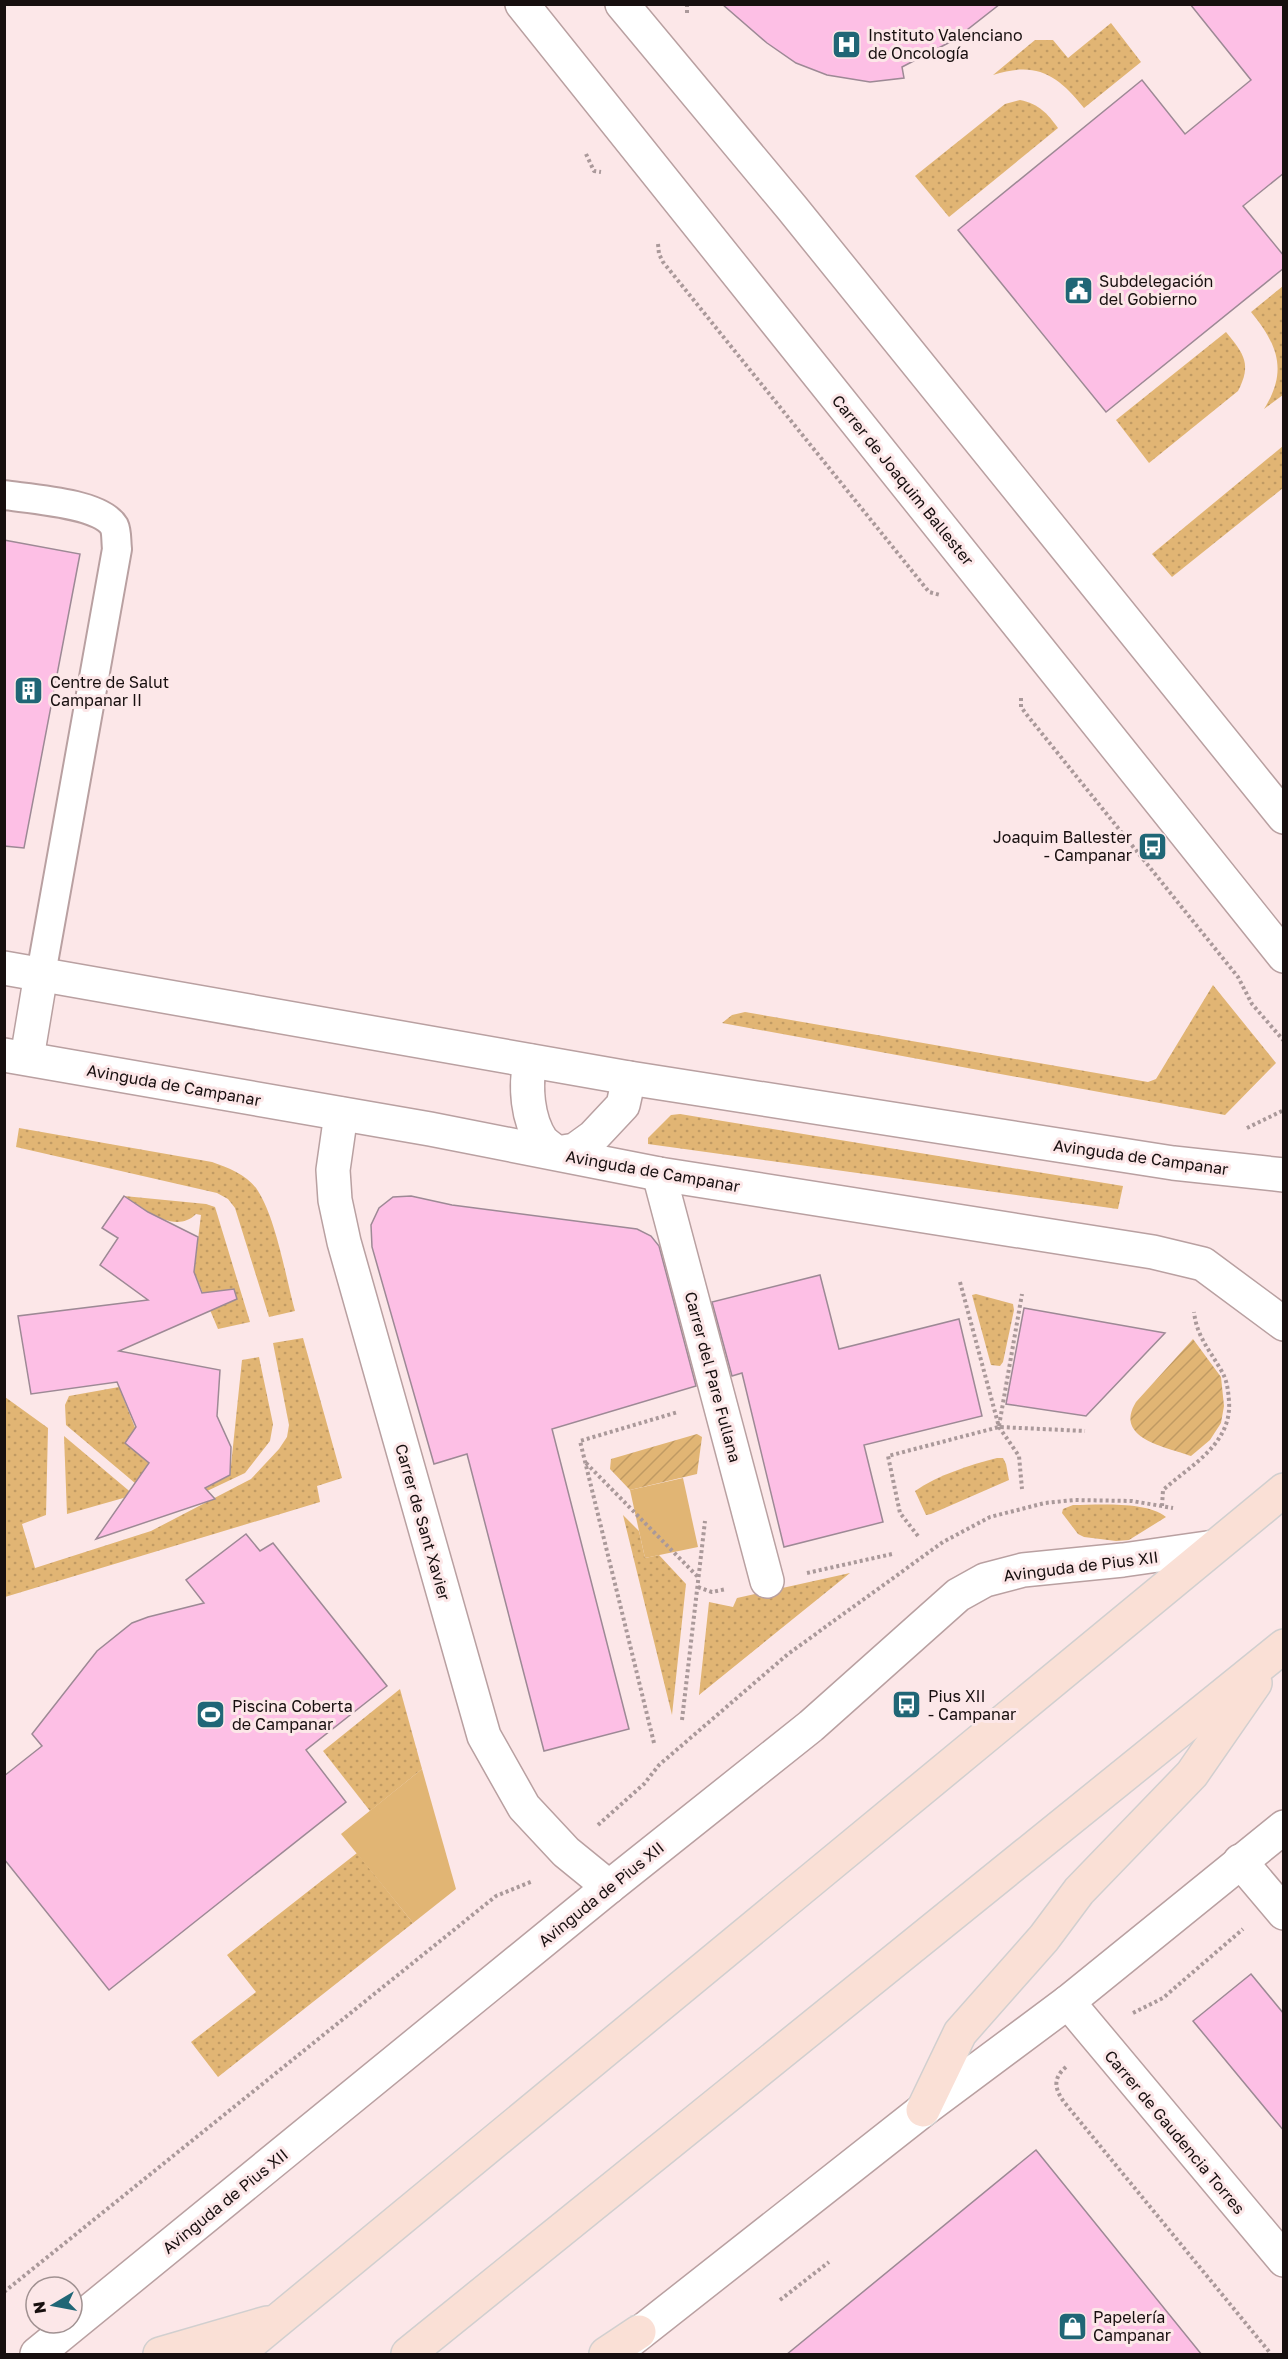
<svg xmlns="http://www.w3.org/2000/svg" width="1288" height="2359" viewBox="0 0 1288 2359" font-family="'Golos Text',sans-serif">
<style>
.grass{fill:url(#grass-dots)}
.park{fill:#e1b574}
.garden{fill:url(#garden-furrows)}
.building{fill:#fdbfe5;stroke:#9d8995;stroke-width:1.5}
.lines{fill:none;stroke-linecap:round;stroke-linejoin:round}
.service-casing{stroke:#b9a0a1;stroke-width:32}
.pedestrian-casing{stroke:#b9a0a1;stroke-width:36}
.minor-casing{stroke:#b9a0a1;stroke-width:36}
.tertiary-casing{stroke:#b9a0a1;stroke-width:36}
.secondary-casing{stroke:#b9a0a1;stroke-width:36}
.primary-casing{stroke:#d1cfcf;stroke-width:36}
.path{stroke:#aa999a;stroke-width:4;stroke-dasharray:3 3;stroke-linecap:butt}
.service{stroke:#fff;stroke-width:28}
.pedestrian{stroke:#fff;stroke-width:33}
.minor{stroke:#fff;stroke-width:33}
.tertiary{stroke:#fff;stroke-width:33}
.secondary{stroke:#fff;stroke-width:33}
.primary{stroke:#fae0d6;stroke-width:33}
.labels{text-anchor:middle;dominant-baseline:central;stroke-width:6;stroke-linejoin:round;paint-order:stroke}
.poi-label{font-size:16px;fill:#170f0f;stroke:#fce7e8;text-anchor:start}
.street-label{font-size:16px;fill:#170f0f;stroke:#fce7e8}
</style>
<defs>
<pattern id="grass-dots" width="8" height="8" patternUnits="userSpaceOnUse" patternTransform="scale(1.5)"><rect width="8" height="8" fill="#e1b574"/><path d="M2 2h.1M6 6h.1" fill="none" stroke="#c09a63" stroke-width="1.8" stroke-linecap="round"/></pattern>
<pattern id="garden-furrows" width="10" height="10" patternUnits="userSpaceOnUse" patternTransform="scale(1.5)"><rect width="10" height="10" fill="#e1b574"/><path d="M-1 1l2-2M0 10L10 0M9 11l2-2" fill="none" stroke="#c09a63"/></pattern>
</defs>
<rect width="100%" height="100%" fill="#fce7e8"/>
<!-- grass -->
<g class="grass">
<path d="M1111,23L1141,62L1084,108C1057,74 1036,61 993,75L1035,40H1053L1068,58Z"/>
<path d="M1020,100C1039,104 1047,113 1058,128L949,217L915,176L1005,104Z"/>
<path d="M1283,286V395L1264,409C1288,371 1278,345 1251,312Z"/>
<path d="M1226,332C1244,354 1252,364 1238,391L1149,463L1116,420Z"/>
<polygon points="1283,446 1283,488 1172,577 1152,554"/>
<polygon points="1213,985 1276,1063 1225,1115 722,1023 732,1015 745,1012 1148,1082 1156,1079"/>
<polygon points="680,1114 1123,1186 1118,1209 648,1144 648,1138 671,1115"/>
<path d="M19,1128L212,1162C229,1168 248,1175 258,1191C276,1219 286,1278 295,1311L269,1317L235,1208L228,1199L217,1193L16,1147Z"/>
<path d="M124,1196L206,1204L215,1207L250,1322L218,1329L194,1272L201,1215L196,1214C175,1235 144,1209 124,1196Z"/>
<polygon points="976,1294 1013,1304 1014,1310 1003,1362 1000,1366 991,1365 972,1295"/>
<polygon points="303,1338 342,1478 317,1486 320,1502 5,1597 5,1397 48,1428 46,1515 22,1524 35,1568 151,1531 251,1479 279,1449 287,1437 289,1425 273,1343"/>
<polygon points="259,1357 273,1424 270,1441 245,1473 167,1510 66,1425 65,1405 69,1396 119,1387 149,1463 138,1479 192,1474 206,1488 230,1475 242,1360"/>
<polygon points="64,1436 134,1495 67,1514"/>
<path d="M997,1458H1003L1006,1464L1009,1480L931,1514L926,1515L915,1491C938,1475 970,1465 997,1458Z"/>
<path d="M1073,1505C1098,1505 1146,1501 1166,1517L1129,1540L1116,1541L1084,1537L1078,1534L1062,1513L1063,1509Z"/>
<polygon points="623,1515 639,1531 645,1558 659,1555 686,1584 672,1715"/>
<polygon points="850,1573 699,1695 709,1602 733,1607 737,1598"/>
<polygon points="400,1689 422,1769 370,1811 323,1751"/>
<polygon points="357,1853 413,1923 218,2077 191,2042 256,1992 227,1955"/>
</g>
<!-- park -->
<g class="park">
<polygon points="683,1478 698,1547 645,1558 630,1490"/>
<polygon points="422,1769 456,1889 413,1923 341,1834"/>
</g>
<!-- garden -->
<g class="garden">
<path d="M1193,1339L1221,1377L1224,1406L1221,1423L1210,1440L1191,1456C1167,1447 1113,1439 1136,1402Z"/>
<polygon points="697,1434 702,1437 697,1474 630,1490 610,1469 611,1459"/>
</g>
<!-- building -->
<g class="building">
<polygon points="722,4 1000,4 954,40 902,67 904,78 870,82 827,75 796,63 767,43"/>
<polygon points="1190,4 1284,4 1284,173 1243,206 1284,256 1284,268 1106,412 958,230 1142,80 1185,134 1251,80"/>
<polygon points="4,540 80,554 24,848 4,846"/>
<polygon points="124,1196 148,1212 198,1237 194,1272 202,1293 234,1289 237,1299 119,1351 220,1370 217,1416 231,1447 230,1475 205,1488 215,1499 96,1539 149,1463 125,1443 136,1427 117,1382 31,1394 18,1316 148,1300 100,1265 118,1238 102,1228"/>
<polygon points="411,1196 452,1205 637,1229 651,1236 659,1246 696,1386 552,1429 629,1729 544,1751 467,1454 434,1464 372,1247 371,1225 379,1208 393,1197"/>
<polygon points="820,1275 839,1349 959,1319 982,1416 864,1445 883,1522 784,1547 742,1373 732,1376 712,1302"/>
<polygon points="1024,1308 1165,1333 1086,1416 1006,1404"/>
<polygon points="246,1534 260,1551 273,1543 387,1686 306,1750 346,1802 109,1990 4,1859 4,1776 42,1746 32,1734 97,1651 132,1623 148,1617 204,1603 186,1580"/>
<polygon points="1251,1974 1284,2014 1284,2131 1193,2021"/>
<polygon points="1036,2150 1202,2355 786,2355"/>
</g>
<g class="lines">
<defs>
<path id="service" d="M4,495C31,499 100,503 114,526C117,532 116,542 117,549L41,974"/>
<polyline id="pedestrian" points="659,1174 767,1581"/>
<g id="minor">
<polyline points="341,1114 333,1170 335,1200 344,1242 484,1736 524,1807 566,1852 609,1887"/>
<polyline points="1240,1861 1284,1913"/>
<polyline points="1068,2002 1284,2260"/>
<polyline points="617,2351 923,2110 1068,2002 1284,1827"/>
<polyline points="37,2354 609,1887 811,1726 958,1595 985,1580 1023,1570 1123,1560 1214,1547"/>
</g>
<g id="tertiary">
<polyline points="522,4 1284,956"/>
<polyline points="622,4 792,208 1284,817"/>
</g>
<g id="secondary">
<polyline points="4,968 629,1078 1173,1163 1284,1175"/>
<polyline points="4,1055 430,1129 659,1174 1153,1252 1203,1264 1284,1324"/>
<polyline points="27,1058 41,974"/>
<path d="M530,1061C525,1086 527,1119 542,1141C546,1145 552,1149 557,1153L575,1150L593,1137L623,1105L629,1078"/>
</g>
<g id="primary">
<polyline points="923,2110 960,2033 1044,1938 1079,1891 1192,1774 1255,1683"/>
<polyline points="160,2354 267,2323"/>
<polyline points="237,2354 1284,1490"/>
<polyline points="408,2354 1284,1646"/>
<polyline points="606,2354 639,2332"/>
</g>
</defs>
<!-- service casing -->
<use href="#service" class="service-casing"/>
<!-- pedestrian casing -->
<use href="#pedestrian" class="pedestrian-casing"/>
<!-- minor casing -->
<use href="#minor" class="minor-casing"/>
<!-- tertiary casing -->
<use href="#tertiary" class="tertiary-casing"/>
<!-- secondary casing -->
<use href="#secondary" class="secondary-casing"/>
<!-- primary casing -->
<use href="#primary" class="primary-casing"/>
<!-- path -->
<g class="path">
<polyline points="687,4 687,16"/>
<polyline points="586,154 594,171 601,172"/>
<polyline points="658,244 659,254 663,262 929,592 940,595"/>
<polyline points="1021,698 1021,707 1027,715 1238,977 1252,1004 1284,1041"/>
<polyline points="1247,1128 1284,1110"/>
<polyline points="960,1282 999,1427 1019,1456 1022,1489"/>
<polyline points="999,1426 1022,1294"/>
<polyline points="586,1463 698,1577"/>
<path d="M1162,1506L1163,1490C1191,1465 1232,1444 1229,1401C1228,1389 1227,1380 1221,1370C1209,1349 1197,1337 1194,1312"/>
<polyline points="918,1536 900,1513 888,1456 999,1427 1085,1431"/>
<polyline points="807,1573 892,1554"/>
<polyline points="698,1587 712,1592 726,1589"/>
<polyline points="682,1720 705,1521"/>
<polyline points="654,1743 580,1441 678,1412"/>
<polyline points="598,1825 644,1784 659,1765 788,1654 943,1542 990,1517 1045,1503 1074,1500 1132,1501 1173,1508"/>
<polyline points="1133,2013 1163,1998 1243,1929"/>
<path d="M1066,2067C1053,2078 1054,2088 1064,2102L1271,2354"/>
<polyline points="4,2292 496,1896 533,1881"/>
<polyline points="780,2300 829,2262"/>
</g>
<!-- service -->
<use href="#service" class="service"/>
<!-- pedestrian -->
<use href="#pedestrian" class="pedestrian"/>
<!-- minor -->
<use href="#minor" class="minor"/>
<!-- tertiary -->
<use href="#tertiary" class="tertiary"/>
<!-- secondary -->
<use href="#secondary" class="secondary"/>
<!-- primary -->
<use href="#primary" class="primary"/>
</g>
<!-- icons -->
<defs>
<symbol id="hospital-square" viewBox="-11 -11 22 22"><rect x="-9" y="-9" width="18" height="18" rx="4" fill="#206676" stroke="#fce7e8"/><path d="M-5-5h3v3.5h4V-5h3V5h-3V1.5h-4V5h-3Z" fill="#fff"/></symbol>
<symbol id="civic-square" viewBox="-11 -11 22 22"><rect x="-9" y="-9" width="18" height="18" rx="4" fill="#206676" stroke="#fce7e8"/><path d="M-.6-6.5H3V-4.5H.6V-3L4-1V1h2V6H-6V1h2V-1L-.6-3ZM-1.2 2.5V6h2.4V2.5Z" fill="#fff"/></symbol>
<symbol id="building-square" viewBox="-11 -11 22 22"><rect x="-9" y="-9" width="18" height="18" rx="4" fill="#206676" stroke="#fce7e8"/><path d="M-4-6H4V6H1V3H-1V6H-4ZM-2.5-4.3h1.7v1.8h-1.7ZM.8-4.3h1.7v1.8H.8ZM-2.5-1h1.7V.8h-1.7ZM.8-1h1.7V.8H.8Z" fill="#fff"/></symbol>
<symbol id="bus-square" viewBox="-11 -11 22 22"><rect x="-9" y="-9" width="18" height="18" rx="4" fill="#206676" stroke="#fce7e8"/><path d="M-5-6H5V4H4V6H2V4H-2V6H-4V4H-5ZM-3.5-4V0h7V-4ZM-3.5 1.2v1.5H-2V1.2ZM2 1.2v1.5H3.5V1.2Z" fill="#fff"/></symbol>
<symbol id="stadium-square" viewBox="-11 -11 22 22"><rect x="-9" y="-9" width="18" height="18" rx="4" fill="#206676" stroke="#fce7e8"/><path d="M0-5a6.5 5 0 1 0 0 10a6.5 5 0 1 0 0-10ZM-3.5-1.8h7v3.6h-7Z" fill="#fff"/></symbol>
<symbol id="shop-square" viewBox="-11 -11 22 22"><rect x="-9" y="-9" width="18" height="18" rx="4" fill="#206676" stroke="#fce7e8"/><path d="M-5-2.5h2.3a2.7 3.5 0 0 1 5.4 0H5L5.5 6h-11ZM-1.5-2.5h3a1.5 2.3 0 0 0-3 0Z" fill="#fff"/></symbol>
</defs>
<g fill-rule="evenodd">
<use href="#hospital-square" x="830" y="28" width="33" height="33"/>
<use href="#civic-square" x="1062" y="274" width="33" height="33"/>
<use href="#building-square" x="12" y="674" width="33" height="33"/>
<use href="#bus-square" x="1136" y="830" width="33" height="33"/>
<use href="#bus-square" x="890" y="1688" width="33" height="33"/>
<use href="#stadium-square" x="194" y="1698" width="33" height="33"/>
<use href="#shop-square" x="1056" y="2310" width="33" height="33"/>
</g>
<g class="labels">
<!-- poi labels -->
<g class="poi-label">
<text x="868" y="35">Instituto Valenciano<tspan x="868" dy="18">de Oncología</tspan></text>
<text x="1099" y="281">Subdelegación<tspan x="1099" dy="18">del Gobierno</tspan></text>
<text x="50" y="682">Centre de Salut<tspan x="50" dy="18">Campanar II</tspan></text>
<text x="1132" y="837" text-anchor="end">Joaquim Ballester<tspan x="1132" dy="18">- Campanar</tspan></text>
<text x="928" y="1696">Pius XII<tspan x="928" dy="18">- Campanar</tspan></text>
<text x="232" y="1706">Piscina Coberta<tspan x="232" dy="18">de Campanar</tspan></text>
<text x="1093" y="2317">Papelería<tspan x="1093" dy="18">Campanar</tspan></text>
</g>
<!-- street labels -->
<g class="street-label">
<text transform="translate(903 480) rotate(51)">Carrer de Joaquim Ballester</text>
<text transform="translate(174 1085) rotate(10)">Avinguda de Campanar</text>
<text transform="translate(1141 1157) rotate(8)">Avinguda de Campanar</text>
<text transform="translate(653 1171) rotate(10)">Avinguda de Campanar</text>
<text transform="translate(713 1377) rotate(75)">Carrer del Pare Fullana</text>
<text transform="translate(423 1522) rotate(74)">Carrer de Sant Xavier</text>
<text transform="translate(1081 1566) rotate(-7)">Avinguda de Pius XII</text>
<text transform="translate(601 1894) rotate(-39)">Avinguda de Pius XII</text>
<text transform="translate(1175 2132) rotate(50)">Carrer de Gaudencia Torres</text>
<text transform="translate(225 2201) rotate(-39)">Avinguda de Pius XII</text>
</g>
</g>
<!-- border -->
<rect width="1288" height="2359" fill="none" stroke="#170f0f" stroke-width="12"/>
<!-- north arrow -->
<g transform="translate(54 2305) rotate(260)"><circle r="28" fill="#fce7e8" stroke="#a09191" stroke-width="1.5"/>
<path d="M0-4.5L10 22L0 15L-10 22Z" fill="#206676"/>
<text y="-9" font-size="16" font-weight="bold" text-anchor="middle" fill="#170f0f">N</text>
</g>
</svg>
